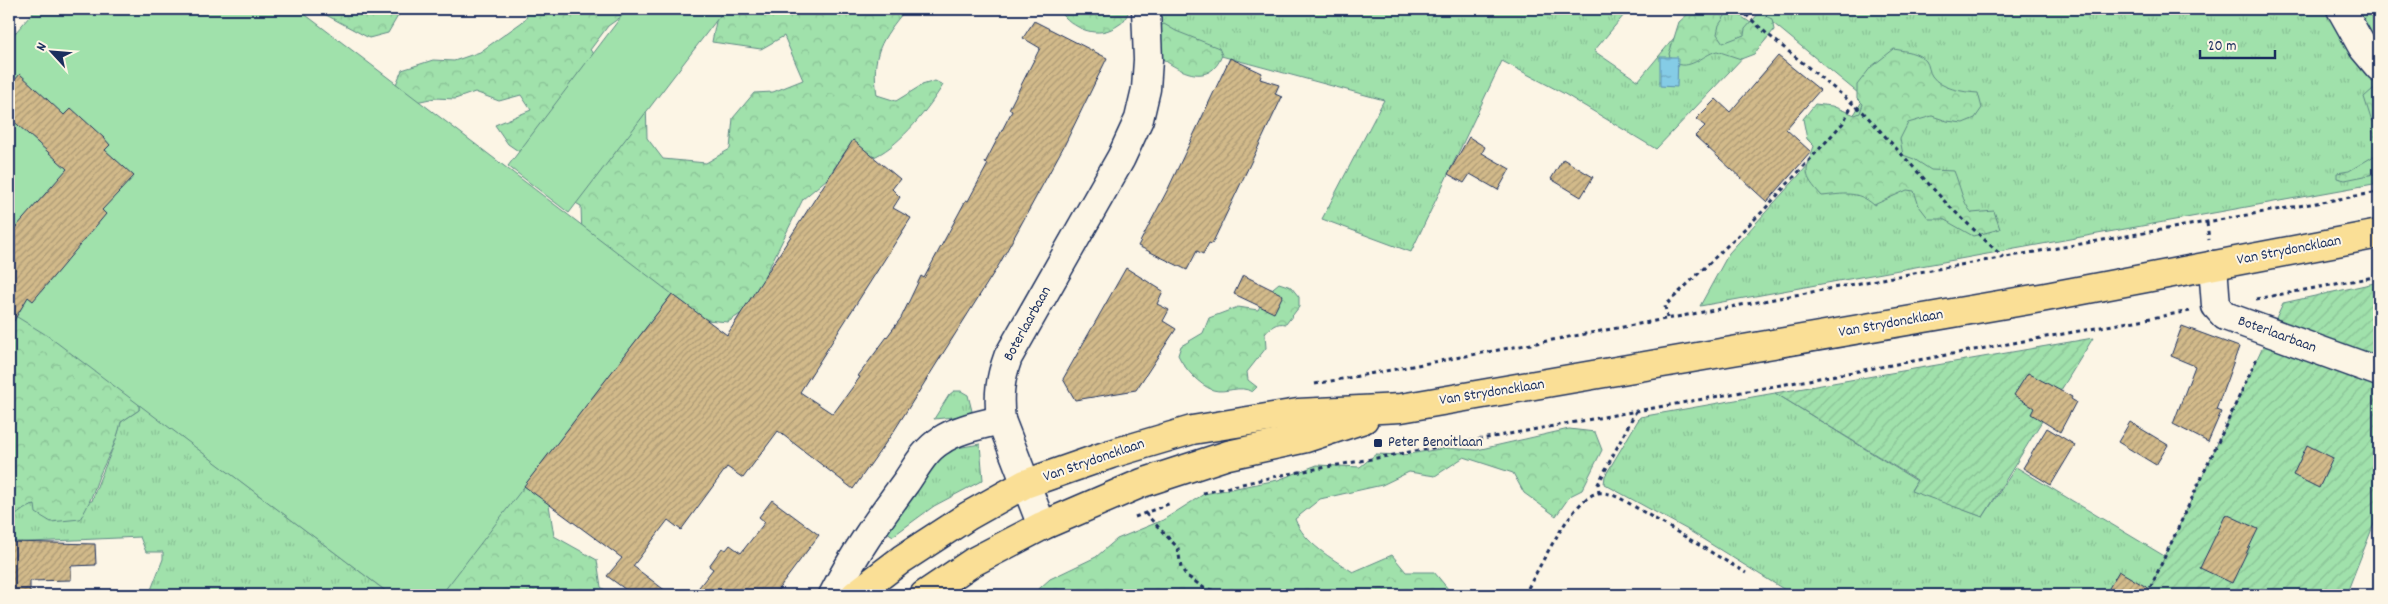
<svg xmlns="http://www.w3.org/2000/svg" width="2388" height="604" viewBox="0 0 2388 604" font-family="Dekko,sans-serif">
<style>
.grass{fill:url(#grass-tufts);stroke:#5e8884}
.forest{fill:url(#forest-crowns);stroke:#5e8884}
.garden{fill:url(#garden-furrows);stroke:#5e8884}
.pitch{fill:#a0e1ab;stroke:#5e8884}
.water{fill:url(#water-ripples);stroke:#5b8db0}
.building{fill:url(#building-hatch);stroke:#1b2f5e}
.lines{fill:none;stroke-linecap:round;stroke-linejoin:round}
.minor-casing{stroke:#1b2f5e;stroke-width:31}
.major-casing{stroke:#1b2f5e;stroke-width:31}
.path{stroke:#1b2f5e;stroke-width:3;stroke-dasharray:4 4;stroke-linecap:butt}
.minor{stroke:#fcf5e5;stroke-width:28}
.major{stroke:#fadf96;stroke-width:28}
.poi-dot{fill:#1b2f5e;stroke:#fcf5e5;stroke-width:2}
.labels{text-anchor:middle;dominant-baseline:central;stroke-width:4;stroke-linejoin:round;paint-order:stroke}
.street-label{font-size:15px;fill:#1b2f5e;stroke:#fcf5e5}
.poi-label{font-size:15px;fill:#1b2f5e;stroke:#fcf5e5;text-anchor:start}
</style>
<defs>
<pattern id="grass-tufts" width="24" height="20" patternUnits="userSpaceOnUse" patternTransform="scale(1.25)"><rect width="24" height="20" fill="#a0e1ab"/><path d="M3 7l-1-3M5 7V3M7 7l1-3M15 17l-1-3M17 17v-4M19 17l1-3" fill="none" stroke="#89c196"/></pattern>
<pattern id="forest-crowns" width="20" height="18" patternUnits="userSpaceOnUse" patternTransform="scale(1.25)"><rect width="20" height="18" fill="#a0e1ab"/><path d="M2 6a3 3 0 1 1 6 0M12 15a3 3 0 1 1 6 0" fill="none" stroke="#89c196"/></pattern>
<pattern id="garden-furrows" width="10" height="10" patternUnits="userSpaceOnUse" patternTransform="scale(1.25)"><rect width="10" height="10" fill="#a0e1ab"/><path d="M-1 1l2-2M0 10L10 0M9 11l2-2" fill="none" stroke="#89c196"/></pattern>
<pattern id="water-ripples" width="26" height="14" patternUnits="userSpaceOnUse" patternTransform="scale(1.25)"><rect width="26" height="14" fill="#85cce6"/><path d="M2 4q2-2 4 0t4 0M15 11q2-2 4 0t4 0" fill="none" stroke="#6ca6be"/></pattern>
<pattern id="building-hatch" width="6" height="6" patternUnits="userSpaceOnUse" patternTransform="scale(1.25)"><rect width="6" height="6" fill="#d2ba8a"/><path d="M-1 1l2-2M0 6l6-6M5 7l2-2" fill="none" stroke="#aa9874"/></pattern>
</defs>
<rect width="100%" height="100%" fill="#fcf5e5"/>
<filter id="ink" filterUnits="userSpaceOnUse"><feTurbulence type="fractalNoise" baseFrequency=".02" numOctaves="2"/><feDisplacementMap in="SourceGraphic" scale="10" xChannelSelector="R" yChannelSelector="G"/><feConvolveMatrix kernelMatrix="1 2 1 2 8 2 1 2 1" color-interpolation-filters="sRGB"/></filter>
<g filter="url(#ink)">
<!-- grass -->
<g class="grass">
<polygon points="1161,9 1629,9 1594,51 1638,81 1689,20 1703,9 1730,9 1766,33 1656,149 1563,93 1502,61 1411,252 1322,219 1384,100 1162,40"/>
<polygon points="1756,9 2333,9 2379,71 2379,183 1700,306 1729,253 1855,113 1864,98"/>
<polygon points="954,391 961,391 968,395 973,415 934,419 949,395"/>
<polygon points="1775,393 1917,481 1911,490 1983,517 2016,467 2166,557 2147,595 1793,595 1688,530 1604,484 1605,476 1640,417"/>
<path d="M139,404L391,595H149L163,559V552H146L140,537L9,543V518L15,516L26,506L92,501C100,474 115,449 121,422L139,410Z"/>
<polygon points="980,444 983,480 934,506 893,536 884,530 931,465 951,449"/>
</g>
<!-- forest -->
<g class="forest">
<polygon points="315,9 402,9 388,33 369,38"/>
<path d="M529,9H632L608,26L590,50L646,99L647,138L663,159L706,163L730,149L733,118L754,93L773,92L803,80L784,36L761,49L712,42L717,16L724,9H906C881,40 871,54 877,95L896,101L922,85L935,81L943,85C929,108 901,144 876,156C871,159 863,159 857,161L845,152L827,179L803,199L765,276L768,284L757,303L728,322L696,319L652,290L582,237L581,206L559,194L524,155L508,144L495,125L531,110L521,95L499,101L475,92L455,99L435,98L406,104L392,94L402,70L433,60L454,61L480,52L525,20Z"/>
<path d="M1058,9H1129V11C1127,15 1124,22 1120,24C1097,41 1073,29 1058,9Z"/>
<path d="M1688,9H1725L1727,13L1719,25L1717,34L1723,43L1744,35L1745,29L1759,13L1772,19L1774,30L1754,54L1741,59L1717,51C1702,55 1690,72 1672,62L1669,54L1679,22L1689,13Z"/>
<polygon points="2357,9 2379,9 2379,62 2361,14"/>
<path d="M1164,24L1176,31L1219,48L1222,55C1210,88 1179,72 1159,56L1157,28Z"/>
<path d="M1894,49C1904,51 1918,52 1926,61C1929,65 1929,72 1932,76C1941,89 1963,92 1978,93L1982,108L1975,118L1963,123L1947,121L1932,116L1908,123L1900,139L1903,155L1914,159L1931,170L1954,171C1960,185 1962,202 1972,213L1994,211L2000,229L1973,236L1943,219H1929L1919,206L1914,191L1907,190L1874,205C1857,190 1844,194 1822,196C1802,174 1805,173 1814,146L1807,139L1803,119L1815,104L1832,106L1855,115L1860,113L1863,104L1857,98V85L1871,67Z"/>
<polygon points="2379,88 2379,147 2375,136 2378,127 2371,119 2364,97 2373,89"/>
<polygon points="2379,153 2379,173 2345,180 2337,178 2337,173 2349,171"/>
<path d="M1279,283L1291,287L1299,297V307L1286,324C1276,322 1271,327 1265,334L1266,348L1247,372L1248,380L1257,387L1252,392C1240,384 1226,394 1213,390C1199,385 1184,368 1178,355L1181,346L1203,333L1209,318L1238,307L1258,310L1267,293Z"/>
<polygon points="653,302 667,317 545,480 554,536 597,560 601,587 611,595 421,595"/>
<path d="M9,309L28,316L139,404V410L121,422C117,442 107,458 99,476C93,492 90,504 80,519L51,522L36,513L35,505C22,507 20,515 9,518Z"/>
<path d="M1569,429L1595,432L1602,450L1582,490L1570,496L1556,516L1524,493L1513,473L1464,457L1435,476L1409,472L1382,485L1320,499L1295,519C1304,543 1331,558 1353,572L1392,555L1406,572H1434L1453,595H1032L1050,579L1096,557L1117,539L1163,520L1204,494L1278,480L1317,465L1360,467L1376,454L1403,455L1446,448L1477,450Z"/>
</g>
<!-- garden -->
<g class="garden">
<polygon points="2379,282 2379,511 2346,595 2147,595 2283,303"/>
<polygon points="2093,338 1983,517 1911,491 1917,480 1775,393"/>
</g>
<!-- pitch -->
<g class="pitch">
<polygon points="36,9 298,9 672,294 441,595 391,595 48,336 9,312 9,40"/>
<polygon points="627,9 725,9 569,213 508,166"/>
</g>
<!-- water -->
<polygon class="water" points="1660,57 1678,57 1677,87 1660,86"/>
<!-- building -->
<g class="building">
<polygon points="1034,21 1107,58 1065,144 1000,263 894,431 853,489 778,431 743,478 727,467 681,530 668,520 633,566 671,595 633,595 607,576 622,558 524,486 672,294 727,335 853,140 900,179 892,189 900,197 893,208 911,218 800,392 833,414 860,377 858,376 901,318 921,276 924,278 966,200 968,201 988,164 985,163 1012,111 1009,109 1040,48 1023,38"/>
<polygon points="1778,56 1820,90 1786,129 1811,152 1767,202 1695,136 1705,126 1696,119 1716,99 1730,112"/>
<polygon points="1230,58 1262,73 1260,79 1279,85 1275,94 1282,97 1212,244 1209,243 1203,254 1197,251 1187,270 1138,246 1168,189"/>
<polygon points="20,74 64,115 71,108 104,138 110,145 105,150 134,176 102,210 106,214 33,301 28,297 9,329 9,235 67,169 9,117 9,87"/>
<polygon points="1469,137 1485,147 1482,153 1510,169 1498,190 1470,174 1464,183 1448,174"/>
<polygon points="1563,159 1593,177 1581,197 1551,179"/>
<polygon points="1126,268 1163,291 1157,304 1169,310 1163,321 1176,329 1136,390 1075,400 1063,379"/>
<polygon points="1243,275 1283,295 1274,313 1234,294"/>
<polygon points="2182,326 2239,347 2216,410 2221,412 2208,442 2173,424 2195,366 2171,356"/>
<polygon points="2028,373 2072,397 2071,399 2076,402 2060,432 2031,414 2034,408 2014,395"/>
<polygon points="2130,422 2168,445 2156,465 2118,442"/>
<polygon points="2047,428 2075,445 2051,485 2023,468"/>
<polygon points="2307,445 2333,458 2319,488 2293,475"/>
<polygon points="772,500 819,535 774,595 693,595 713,569 709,566 722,548 726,550 730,545 741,553 765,522 759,517"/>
<polygon points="2226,514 2258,529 2232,583 2200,568"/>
<polygon points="9,542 95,544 96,565 71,566 71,580 30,581 30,595 9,595"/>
<polygon points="2119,571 2160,595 2105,595"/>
</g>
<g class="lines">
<defs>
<g id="minor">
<polyline points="2341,9 2363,48 2379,67"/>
<polyline points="2213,265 2216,306 2225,316 2379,372"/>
<path d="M1042,526L1001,420C998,396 1000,379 1008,357L1121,158L1139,119L1146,89L1148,60L1146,9"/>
<path d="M833,595C853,555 879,519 906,482C915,469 925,450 940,441C957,429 981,425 1001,420"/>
</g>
<g id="major">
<polyline points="855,595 902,559 968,516 1025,484 1111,454 1192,430 1298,413 1401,408 2046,297 2379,234"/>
<polyline points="924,595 973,562 1042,526 1142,483 1228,455 1306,438 1364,419"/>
</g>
</defs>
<!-- minor casing -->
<use href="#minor" class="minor-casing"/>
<!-- major casing -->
<use href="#major" class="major-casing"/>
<!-- path -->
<g class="path">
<polyline points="1740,9 1766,33 1863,112 1948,205 2004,258"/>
<polyline points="2207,223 2209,240"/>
<polyline points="2256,299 2379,276"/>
<polyline points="1667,318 1665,306 1763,211 1843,123 1852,105"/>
<polyline points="1315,384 1914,273 2379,192"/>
<polyline points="1203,493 1277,476 2190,311"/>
<polyline points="1599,493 1598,484 1636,411"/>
<polyline points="1145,513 1178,548 1181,568 1187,576 1204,588 1231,595"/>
<polyline points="1135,517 1171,503"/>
<path d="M1524,595C1538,572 1572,497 1598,493C1606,492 1613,495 1620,498L1746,573"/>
<polyline points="2147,595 2258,356"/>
</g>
<!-- minor -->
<use href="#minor" class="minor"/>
<!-- major -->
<use href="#major" class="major"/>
</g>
</g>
<!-- markers -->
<rect class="poi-dot" x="1373" y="438" width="10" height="10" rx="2.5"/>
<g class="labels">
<!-- street labels -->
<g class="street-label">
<text transform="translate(2289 251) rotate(-11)">Van Strydoncklaan</text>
<text transform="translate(1028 324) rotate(-61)">Boterlaarbaan</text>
<text transform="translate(1891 324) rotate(-10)">Van Strydoncklaan</text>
<text transform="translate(2277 335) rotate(20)">Boterlaarbaan</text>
<text transform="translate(1492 393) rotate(-9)">Van Strydoncklaan</text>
<text transform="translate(1094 461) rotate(-19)">Van Strydoncklaan</text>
</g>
<!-- poi labels -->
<g class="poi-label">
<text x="1388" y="443">Peter Benoitlaan</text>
</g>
</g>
<!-- margin -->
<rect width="2388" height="604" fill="none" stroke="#fcf5e5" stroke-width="30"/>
<rect x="15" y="15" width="2358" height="574" fill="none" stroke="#1b2f5e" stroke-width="2" filter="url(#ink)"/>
<!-- north arrow -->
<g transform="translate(52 52) rotate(296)" stroke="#fcf5e5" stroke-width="4" paint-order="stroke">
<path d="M0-4L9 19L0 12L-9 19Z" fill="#1b2f5e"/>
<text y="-8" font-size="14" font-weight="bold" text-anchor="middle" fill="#1b2f5e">N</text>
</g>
<!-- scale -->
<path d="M2200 50v8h75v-8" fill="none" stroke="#1b2f5e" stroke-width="2.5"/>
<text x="2208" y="50" font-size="15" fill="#1b2f5e" stroke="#fcf5e5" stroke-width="4" paint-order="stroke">20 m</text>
</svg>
